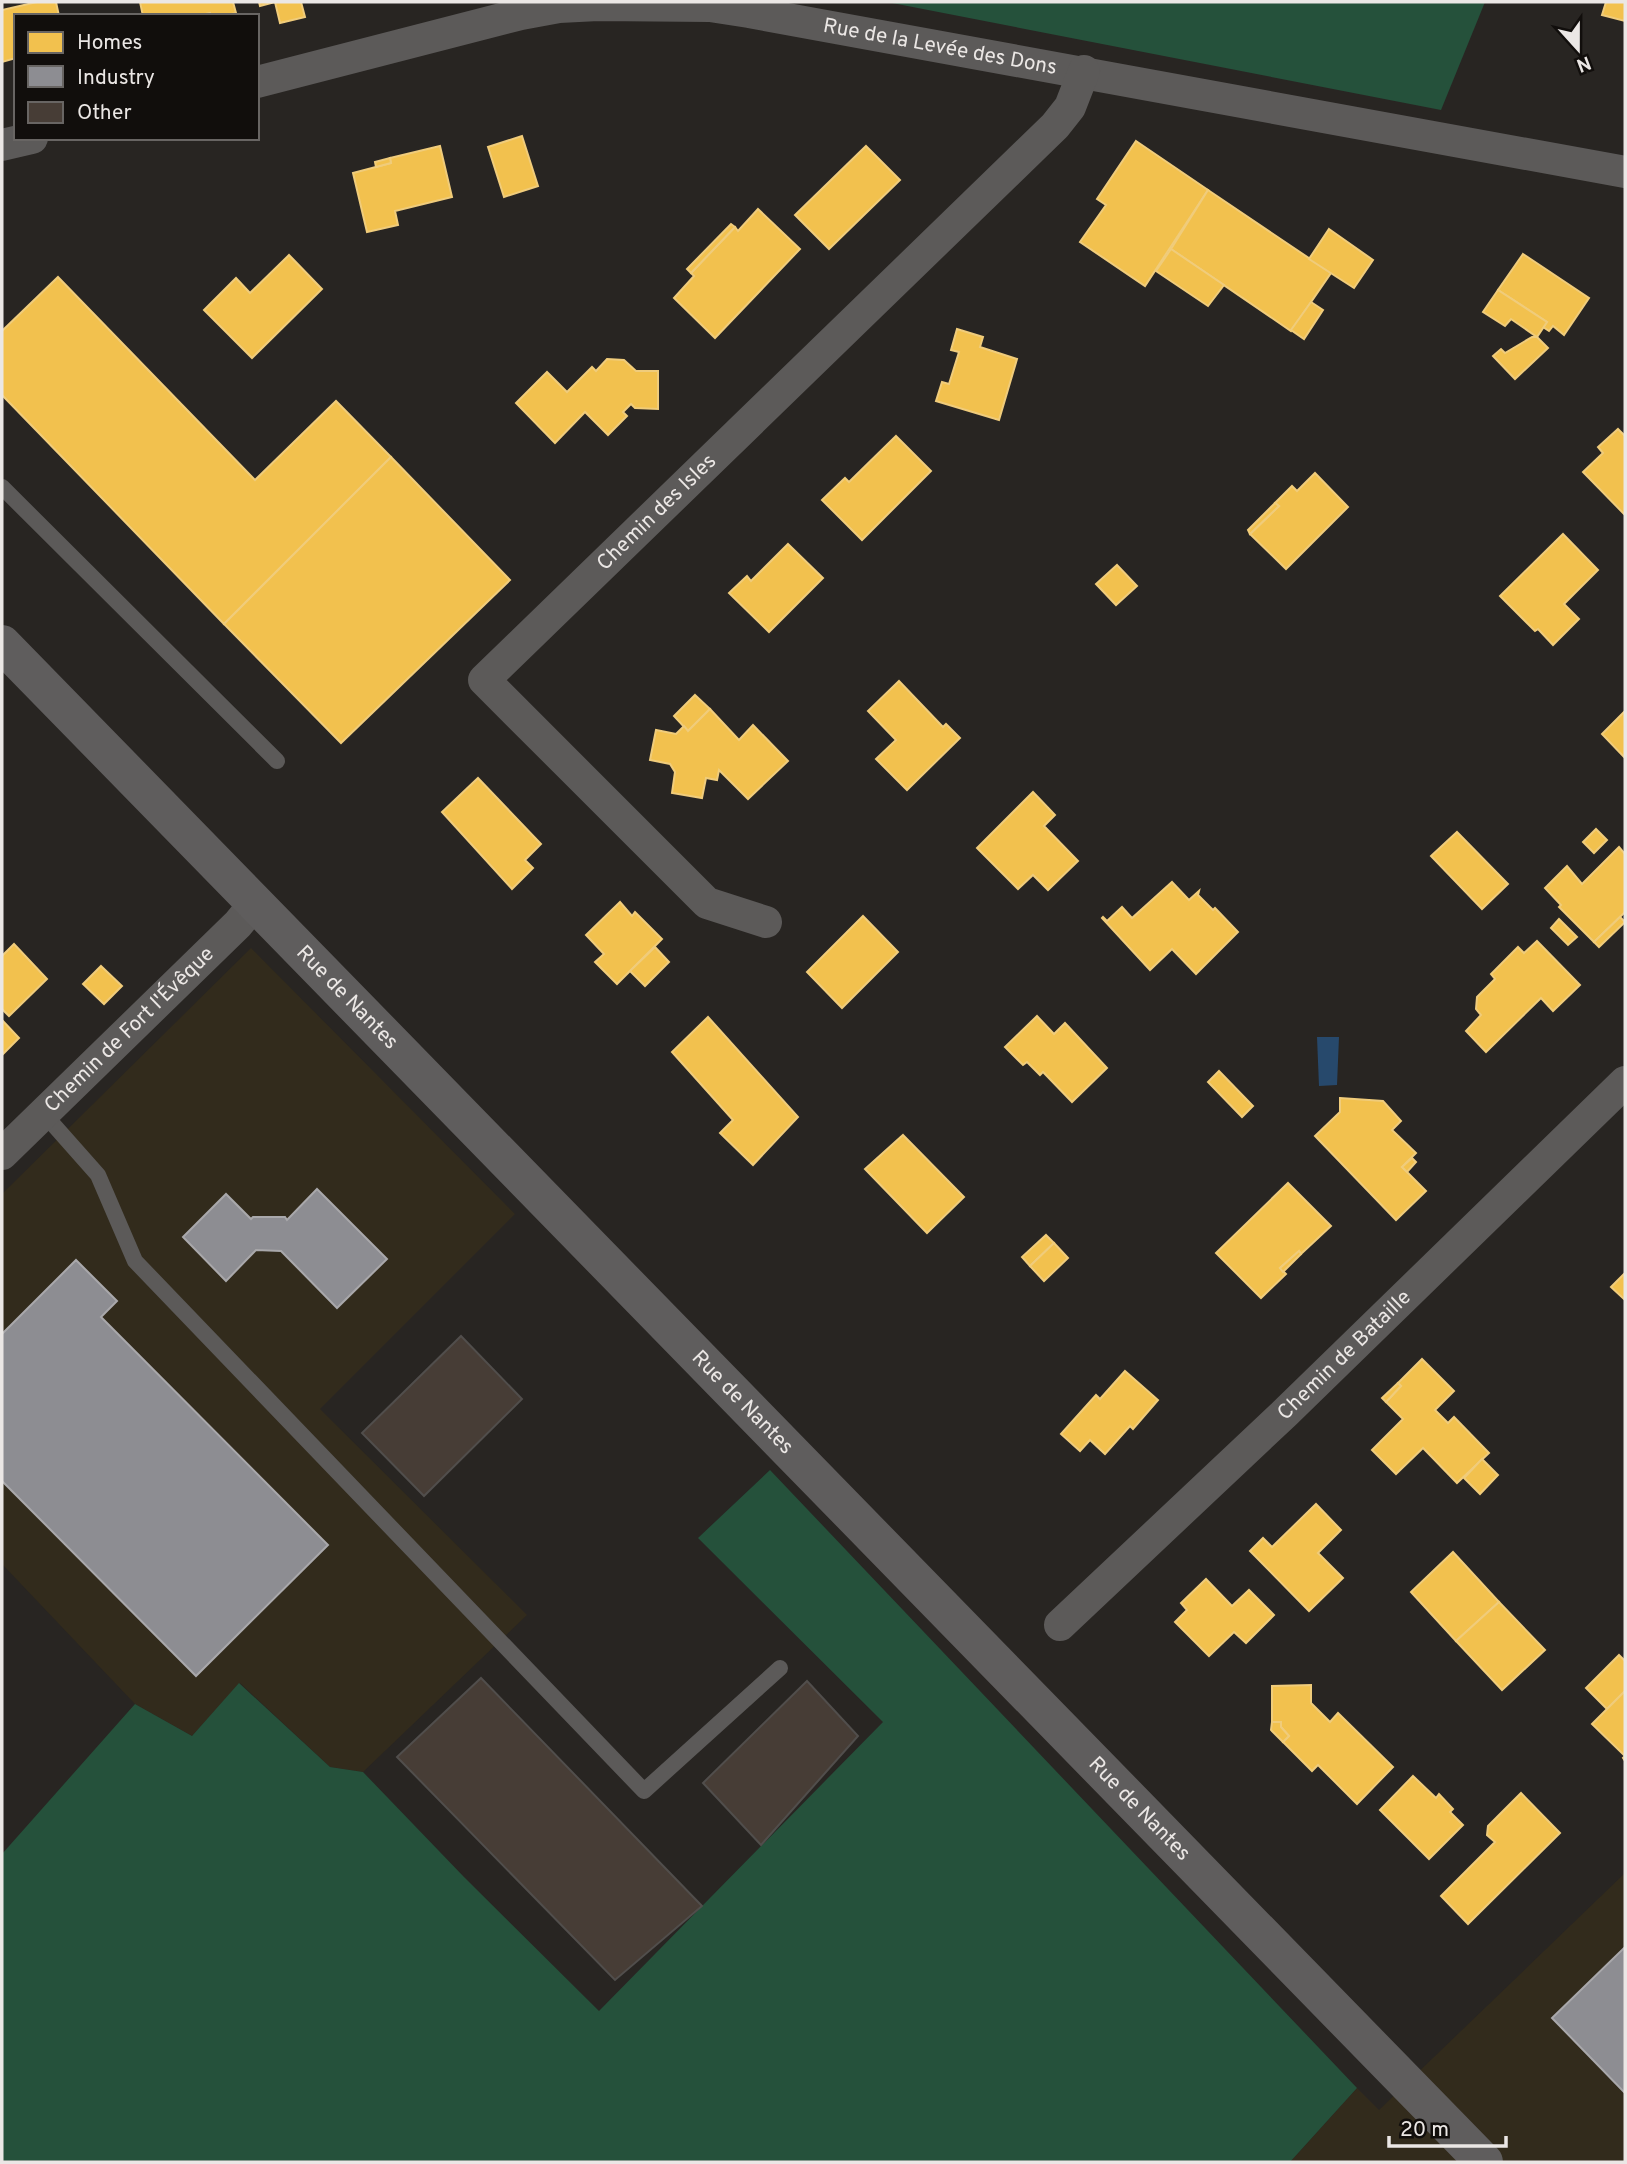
<svg xmlns="http://www.w3.org/2000/svg" width="1627" height="2164" viewBox="0 0 1627 2164" font-family="Overpass,sans-serif">
<style>
.industrial{fill:#322b1c}
.green{fill:#25513b}
.water{fill:#27496c}
.homes{fill:#f2c14e;stroke:#f0cc7b;stroke-width:2}
.industry{fill:#8d8d92;stroke:#a9a8ab;stroke-width:2}
.building{fill:#473d36;stroke:#514e4c;stroke-width:2}
.lines{fill:none;stroke-linecap:round;stroke-linejoin:round}
.service{stroke:#5c5a59;stroke-width:16}
.minor{stroke:#5c5a59;stroke-width:32}
.secondary{stroke:#5f5d5d;stroke-width:38}
.labels{text-anchor:middle;dominant-baseline:central;stroke-width:7;stroke-linejoin:round;paint-order:stroke}
.street-label{font-size:21px;fill:#ebe7e5;stroke:#110e0c}
</style>
<rect width="100%" height="100%" fill="#282522"/>
<!-- industrial -->
<g class="industrial">
<polygon points="251,948 515,1214 320,1409 527,1615 363,1772 330,1767 240,1683 192,1736 135,1704 2,1564 2,1194"/>
<polygon points="1625,1873 1625,2162 1290,2162 1357,2088 1379,2110"/>
</g>
<!-- green -->
<g class="green">
<polygon points="887,2 1485,2 1441,110"/>
<polygon points="770,1470 1357,2088 1290,2162 2,2162 2,1854 135,1704 192,1736 239,1683 330,1767 363,1772 464,1877 599,2011 883,1722 698,1538"/>
</g>
<!-- water -->
<polygon class="water" points="1317,1037 1339,1037 1337,1085 1319,1086"/>
<!-- homes -->
<g class="homes">
<polygon points="37,2 56,2 59,16 16,16 16,58 2,62 2,10"/>
<polygon points="140,2 233,2 236,13 223,16 210,16 210,13 197,16 143,16"/>
<polygon points="259,2 301,2 305,17 280,23 275,2 260,6"/>
<polygon points="1606,2 1625,2 1625,21 1602,15"/>
<polygon points="522,136 538,186 504,197 488,147"/>
<polygon points="1136,141 1208,190 1145,286 1080,242 1106,205 1097,199"/>
<polygon points="440,146 452,197 395,211 398,225 367,232 353,173 391,163 390,158"/>
<polygon points="866,146 900,180 829,249 795,215"/>
<polygon points="390,158 391,163 376,167 375,162"/>
<polygon points="1208,190 1331,273 1291,331 1171,249"/>
<polygon points="758,209 800,249 715,338 674,298 694,276 691,273 735,227 738,231"/>
<polygon points="731,224 735,227 691,273 687,269"/>
<polygon points="1329,229 1373,260 1354,288 1309,259"/>
<polygon points="1171,249 1224,285 1208,306 1156,271"/>
<polygon points="1523,254 1589,298 1564,335 1553,326 1549,331 1543,327 1547,322 1498,290"/>
<polygon points="289,255 322,289 252,358 204,310 236,278 250,293"/>
<polygon points="58,277 255,480 336,401 391,457 224,624 2,395 2,331"/>
<polygon points="1498,290 1547,322 1537,337 1511,319 1505,326 1483,312"/>
<polygon points="1311,302 1323,310 1304,339 1291,330"/>
<polygon points="957,329 983,337 980,347 1017,359 999,420 936,401 942,382 949,384 959,352 951,350"/>
<polygon points="1532,337 1537,337 1548,348 1515,379 1493,356 1501,349 1505,353"/>
<polygon points="607,359 624,360 636,371 658,371 658,409 635,408 631,404 623,412 627,416 608,435 585,412 555,443 516,403 547,372 567,392 592,367 596,371"/>
<polygon points="1618,429 1625,436 1625,515 1583,472 1603,453 1598,447"/>
<polygon points="896,436 931,471 862,540 822,500 845,478 849,482"/>
<polygon points="391,457 510,580 341,743 224,624"/>
<polygon points="1315,473 1348,507 1286,569 1250,534 1279,506 1275,503 1292,486 1297,491"/>
<polygon points="1275,503 1279,506 1250,534 1248,530"/>
<polygon points="1563,534 1598,570 1564,604 1579,619 1553,645 1538,629 1535,631 1500,596"/>
<polygon points="788,544 823,578 769,632 729,593 747,576 751,581"/>
<polygon points="1117,565 1137,586 1116,605 1096,584"/>
<polygon points="899,681 943,727 946,724 960,738 907,790 876,759 896,740 868,711"/>
<polygon points="695,695 710,709 688,731 674,716"/>
<polygon points="710,709 739,740 753,725 788,761 748,799 719,770 717,780 706,778 702,798 672,793 675,772 670,764 650,760 656,730 676,734 684,726 688,731"/>
<polygon points="1625,711 1625,758 1602,734"/>
<polygon points="478,778 541,844 525,860 533,868 512,889 442,812"/>
<polygon points="1033,792 1055,815 1044,826 1078,861 1048,890 1033,875 1018,889 977,848"/>
<polygon points="1596,829 1607,840 1594,853 1583,842"/>
<polygon points="1457,832 1508,884 1482,909 1431,856"/>
<polygon points="1619,847 1625,854 1625,912 1594,942 1559,907 1561,905 1545,888 1567,866 1582,884"/>
<polygon points="1172,882 1189,900 1199,891 1198,895 1213,910 1215,908 1238,932 1196,974 1172,949 1150,970 1102,918 1103,917 1107,921 1122,907 1132,918"/>
<polygon points="620,902 632,916 635,912 662,939 617,984 595,962 604,954 586,935"/>
<polygon points="863,916 898,952 842,1008 807,972"/>
<polygon points="1620,917 1625,922 1599,947 1594,942"/>
<polygon points="1559,919 1577,937 1568,945 1551,928"/>
<polygon points="1537,941 1580,985 1553,1011 1541,998 1486,1052 1466,1031 1481,1015 1476,1009 1477,997 1495,979 1491,974 1518,947 1524,953"/>
<polygon points="14,944 47,979 9,1016 2,1009 2,956"/>
<polygon points="655,947 669,962 645,986 630,971"/>
<polygon points="101,966 122,986 104,1004 83,984"/>
<polygon points="1037,1016 1054,1034 1065,1023 1107,1068 1072,1102 1043,1072 1040,1075 1027,1062 1023,1065 1005,1047"/>
<polygon points="708,1017 798,1117 753,1165 720,1133 733,1120 672,1052"/>
<polygon points="2,1020 19,1038 2,1055"/>
<polygon points="1219,1071 1253,1106 1242,1117 1208,1082"/>
<polygon points="1340,1098 1383,1101 1401,1121 1392,1130 1416,1153 1402,1167 1426,1191 1396,1220 1315,1136 1340,1112"/>
<polygon points="903,1135 964,1197 927,1233 865,1169"/>
<polygon points="1412,1158 1416,1162 1407,1172 1402,1167"/>
<polygon points="1288,1183 1331,1226 1301,1254 1299,1251 1280,1268 1286,1274 1261,1298 1216,1253"/>
<polygon points="1046,1235 1054,1243 1030,1266 1022,1257"/>
<polygon points="1054,1243 1068,1258 1044,1281 1030,1266"/>
<polygon points="1299,1251 1301,1254 1283,1272 1280,1268"/>
<polygon points="1625,1273 1625,1300 1611,1287"/>
<polygon points="1422,1359 1454,1391 1435,1410 1448,1423 1454,1417 1489,1453 1457,1483 1423,1448 1396,1474 1372,1450 1403,1419 1386,1402 1401,1386 1398,1383"/>
<polygon points="1125,1371 1158,1400 1133,1429 1130,1426 1105,1454 1090,1440 1080,1451 1061,1434 1096,1395 1100,1399"/>
<polygon points="1398,1383 1401,1386 1386,1402 1382,1398"/>
<polygon points="1482,1459 1498,1475 1480,1494 1464,1478"/>
<polygon points="1316,1504 1341,1530 1318,1553 1343,1578 1309,1611 1250,1551 1263,1538 1272,1547"/>
<polygon points="1453,1552 1499,1602 1456,1641 1411,1592"/>
<polygon points="1206,1579 1232,1606 1249,1590 1274,1615 1246,1643 1234,1632 1209,1656 1175,1622 1187,1610 1181,1603"/>
<polygon points="1499,1602 1545,1650 1502,1690 1456,1641"/>
<polygon points="1619,1655 1625,1661 1625,1691 1607,1709 1586,1688"/>
<polygon points="1311,1685 1311,1703 1330,1722 1338,1713 1393,1767 1357,1804 1318,1765 1312,1771 1283,1742 1289,1736 1281,1727 1281,1722 1272,1722 1272,1686"/>
<polygon points="1625,1691 1625,1761 1623,1758 1625,1756 1592,1724"/>
<polygon points="1272,1722 1281,1722 1281,1727 1289,1736 1283,1742 1271,1730"/>
<polygon points="1413,1776 1436,1798 1439,1794 1453,1809 1450,1812 1463,1825 1429,1859 1380,1810"/>
<polygon points="1521,1793 1560,1833 1468,1924 1441,1896 1495,1842 1487,1835 1488,1826"/>
</g>
<!-- industry -->
<g class="industry">
<polygon points="317,1189 387,1259 337,1308 281,1251 256,1250 226,1281 183,1237 226,1194 251,1219 253,1217 285,1217 287,1220"/>
<polygon points="76,1260 117,1301 101,1317 328,1545 196,1676 2,1481 2,1334"/>
<polygon points="1625,1947 1625,2093 1552,2018"/>
</g>
<!-- building -->
<g class="building">
<polygon points="461,1336 522,1399 424,1496 362,1433"/>
<polygon points="481,1678 702,1906 615,1980 397,1757"/>
<polygon points="807,1681 858,1736 761,1845 703,1783"/>
</g>
<g class="lines">
<!-- service -->
<g class="service">
<polyline points="2,487 277,761"/>
<polyline points="44,1114 98,1175 135,1261 644,1791 780,1668"/>
</g>
<!-- minor -->
<g class="minor">
<path id="s1" d="M257,82L521,14L559,7L598,5L710,6L749,12L1625,172"/>
<polyline points="2,145 32,138"/>
<path id="s2" d="M766,922L707,903L484,680L1055,126L1070,107L1084,71"/>
<path id="s3" d="M2,1154L238,924L255,903"/>
<path id="s4" d="M1060,1625L1285,1413L1625,1082"/>
</g>
<!-- secondary -->
<path class="secondary" id="s5" d="M2,644L1484,2162"/>
</g>
<g class="labels">
<!-- street labels -->
<g class="street-label">
<text stroke="none"><textPath href="#s1" startOffset="696">Rue de la Levée des Dons</textPath></text>
<text stroke="none"><textPath href="#s2" startOffset="618">Chemin des Isles</textPath></text>
<text stroke="none"><textPath href="#s5" startOffset="494">Rue de Nantes</textPath></text>
<text stroke="none"><textPath href="#s3" startOffset="178">Chemin de Fort l'Évêque</textPath></text>
<text stroke="none"><textPath href="#s4" startOffset="392">Chemin de Bataille</textPath></text>
<text stroke="none"><textPath href="#s5" startOffset="1060">Rue de Nantes</textPath></text>
<text stroke="none"><textPath href="#s5" startOffset="1628">Rue de Nantes</textPath></text>
</g>
</g>
<!-- border -->
<rect width="1627" height="2164" fill="none" stroke="#ebe7e5" stroke-width="7"/>
<!-- legend -->
<rect x="14" y="14" width="245" height="126" fill="#110e0c" stroke="#686563" stroke-width="2"/>
<rect x="28" y="32" width="35" height="21" fill="#f2c14e" stroke="#686563" stroke-width="2"/>
<text x="77" y="49" font-size="21" fill="#ebe7e5">Homes</text>
<rect x="28" y="66" width="35" height="21" fill="#8d8d92" stroke="#686563" stroke-width="2"/>
<text x="77" y="84" font-size="21" fill="#ebe7e5">Industry</text>
<rect x="28" y="102" width="35" height="21" fill="#473d36" stroke="#686563" stroke-width="2"/>
<text x="77" y="119" font-size="21" fill="#ebe7e5">Other</text>
<!-- north arrow -->
<g transform="translate(1578 49) rotate(159)" stroke="#110e0c" stroke-width="5" paint-order="stroke">
<path d="M0-5L12 26L0 18L-12 26Z" fill="#ebe7e5"/>
<text y="-10" font-size="19" font-weight="bold" text-anchor="middle" fill="#ebe7e5">N</text>
</g>
<!-- scale -->
<path d="M1389 2136v10h117v-10" fill="none" stroke="#ebe7e5" stroke-width="3.5"/>
<text x="1400" y="2136" font-size="21" fill="#ebe7e5" stroke="#110e0c" stroke-width="5" paint-order="stroke">20 m</text>
</svg>
